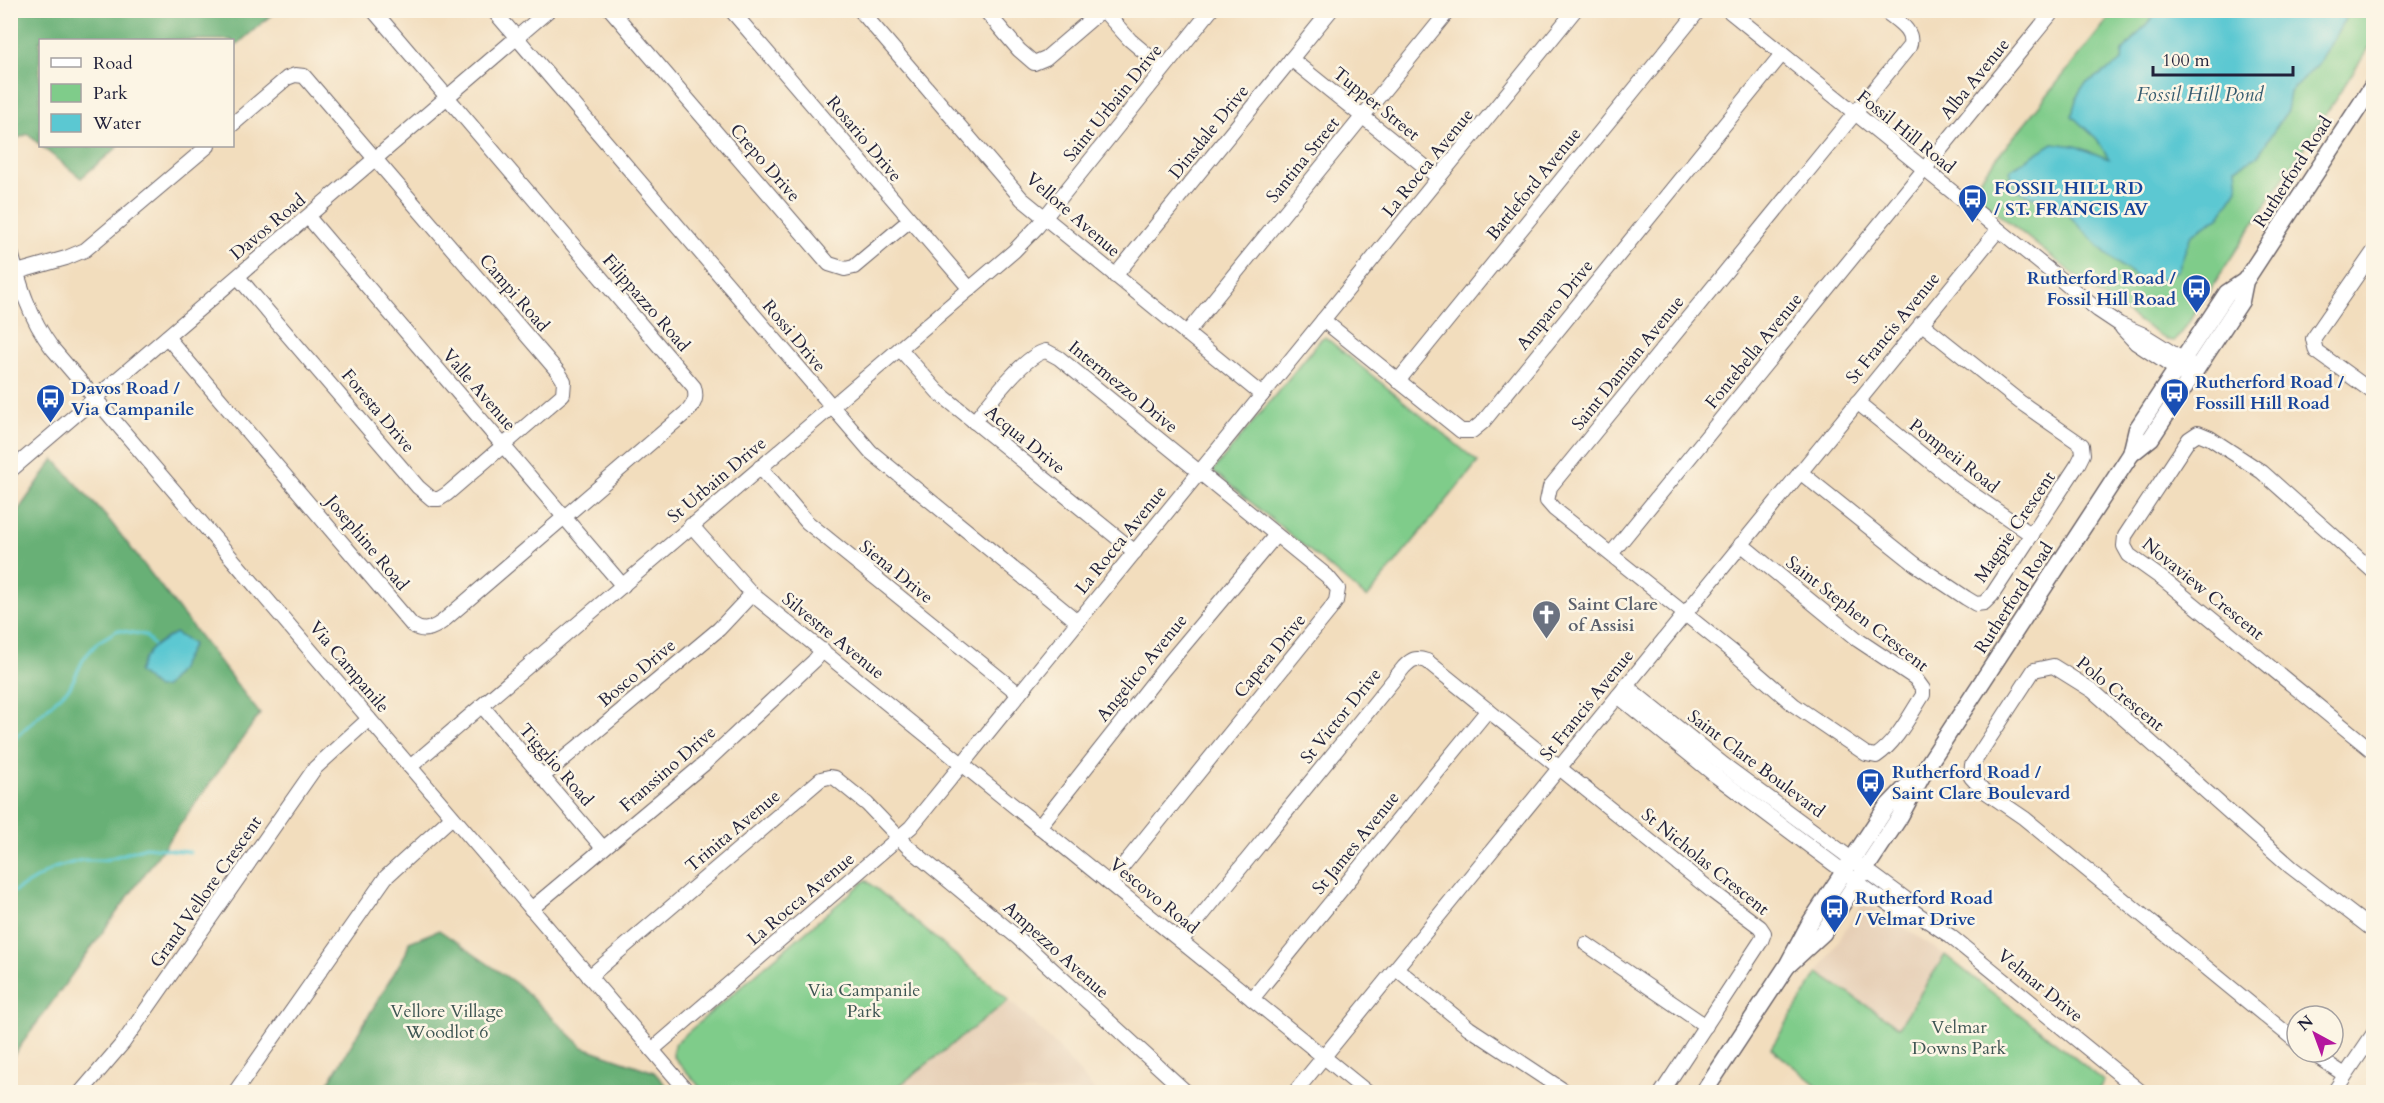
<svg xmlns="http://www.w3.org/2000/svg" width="2384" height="1103" viewBox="0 0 2384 1103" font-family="Cardo,serif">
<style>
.built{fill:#e6cfb6}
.green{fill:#7fcc8a;stroke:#507762;stroke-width:1.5}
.forest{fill:#67b076;stroke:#446958;stroke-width:1.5}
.water{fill:#5bc8d2;stroke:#3e7586;stroke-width:1.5}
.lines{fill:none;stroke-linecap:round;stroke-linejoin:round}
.stream{stroke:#5bc8d2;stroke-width:3}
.minor-casing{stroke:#6b6368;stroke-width:16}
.major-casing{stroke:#6b6368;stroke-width:19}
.minor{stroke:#fff;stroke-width:14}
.major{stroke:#fff;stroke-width:16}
.labels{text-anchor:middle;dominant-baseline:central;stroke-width:5;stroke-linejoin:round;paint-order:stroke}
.street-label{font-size:18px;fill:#22223b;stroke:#fcf5e5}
.transit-label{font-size:18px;font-weight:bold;fill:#164399;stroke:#fcf5e5;text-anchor:start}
.worship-label{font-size:18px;font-weight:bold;fill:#5b616d;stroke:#fcf5e5;text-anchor:start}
.park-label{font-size:18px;fill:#3e5553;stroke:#fcf5e5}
.water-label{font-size:20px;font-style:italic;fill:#365c70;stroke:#fcf5e5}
</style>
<rect width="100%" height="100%" fill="#fcf5e5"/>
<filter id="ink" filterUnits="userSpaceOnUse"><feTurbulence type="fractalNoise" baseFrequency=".0167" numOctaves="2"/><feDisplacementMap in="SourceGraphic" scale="12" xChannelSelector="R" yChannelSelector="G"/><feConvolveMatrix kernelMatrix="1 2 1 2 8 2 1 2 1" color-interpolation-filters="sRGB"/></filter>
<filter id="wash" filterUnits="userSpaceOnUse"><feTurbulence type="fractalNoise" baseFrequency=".008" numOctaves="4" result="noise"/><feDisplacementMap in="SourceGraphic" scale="24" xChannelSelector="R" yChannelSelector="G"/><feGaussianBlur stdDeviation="1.35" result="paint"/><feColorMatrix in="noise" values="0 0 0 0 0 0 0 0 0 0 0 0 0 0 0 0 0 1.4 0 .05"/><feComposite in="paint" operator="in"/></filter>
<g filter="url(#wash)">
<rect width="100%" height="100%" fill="#f2ddbd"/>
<!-- built -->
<g class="built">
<polygon points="1865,903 1871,905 1945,955 1899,1028 1818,973 1861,905"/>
<polygon points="1009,1000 1057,1046 1096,1092 891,1092"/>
</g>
<!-- green -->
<g class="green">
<polygon points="2115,11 2373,11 2373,42 2181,334 2174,341 2167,340 2098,294 1970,191"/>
<polygon points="1325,337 1478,462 1367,598 1213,471 1322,338"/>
<polygon points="866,880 1009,1000 891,1092 704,1092 673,1056 674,1044"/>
<polygon points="1945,955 2104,1081 2097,1092 1825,1092 1771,1048 1818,973 1899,1027"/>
</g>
<!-- forest -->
<g class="forest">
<polygon points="11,10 276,10 276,11 233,48 232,40 40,40 40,145 28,134 11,141"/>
<polygon points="41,146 119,146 81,178"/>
<polygon points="54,459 110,521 260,714 11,1059 11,521"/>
<polygon points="439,930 517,984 583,1047 654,1072 672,1092 323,1092 406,953 409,942"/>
</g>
<!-- water -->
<g class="water">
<path d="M2158,11H2350L2320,62L2290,92L2287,111L2257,157L2236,168L2238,189L2220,216L2191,235L2178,270L2154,285C2128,275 2106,255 2088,235C2077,224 2064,208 2049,202C2029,193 2014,198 2010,170L2053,143L2075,146L2109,159L2097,139L2072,116C2079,75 2094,82 2122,61L2123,51Z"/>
<path d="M175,633L193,644L178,672L165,687L157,688L138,672C147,649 154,645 175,633Z"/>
</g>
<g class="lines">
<!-- stream -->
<g class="stream">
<polyline points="10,750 16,737 70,687 84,658 98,642 118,630 145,635 153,645"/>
<polyline points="10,894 54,868 82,860 105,860 146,847 190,852"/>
</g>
</g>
</g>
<g filter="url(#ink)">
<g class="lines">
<defs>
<g id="minor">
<polyline points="493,10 871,452 1078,622"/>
<polyline points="611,10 829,264 845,269 854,267 910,220"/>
<polyline points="731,10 970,289"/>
<polyline points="860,10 1022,199 1262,395"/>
<polyline points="985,10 1019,50 1034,63 1046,58 1102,10"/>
<polyline points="1103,10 1130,40 1163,68"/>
<polyline points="1728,10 2098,310 2119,324 2142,334 2190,364"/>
<polyline points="1291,59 1439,178"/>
<polyline points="232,125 287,78 295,75 304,76 559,373 564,381 563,394 447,494 439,499 432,499 418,487 238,277"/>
<polyline points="308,217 623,586"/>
<path d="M10,249C20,285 29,317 52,348L688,1092"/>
<polyline points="2374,251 2313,339 2316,351 2374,393"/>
<polyline points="10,274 66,258 85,250 208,146"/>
<polyline points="1115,276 1331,10"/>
<polyline points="1323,320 1461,431 1472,431 1483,422 1782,54"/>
<polyline points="2122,328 2136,343 2183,374"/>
<polyline points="1186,334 1449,10"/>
<path d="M167,337L412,625C423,633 432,629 442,622L689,410C695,402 697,397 694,387L373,10"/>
<polyline points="900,349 938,392 1135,552"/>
<polyline points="1398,381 1699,10"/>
<polyline points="1857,402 1958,484 2032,535"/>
<path d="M974,422C988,404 1024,355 1046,351L1059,358L1327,576L1338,589L1336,601L1330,610L1109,883"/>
<polyline points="760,467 807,522 1019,694"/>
<polyline points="10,471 549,10"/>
<polyline points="1800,472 1915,564 1966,598 1976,604 1984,603 1992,595 2078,464 2083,454 2082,445 2020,402 1921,323"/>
<polyline points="691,525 752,594 1367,1092"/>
<path d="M1741,544L1858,640L1915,678L1923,689V695C1910,715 1897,742 1876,756L1866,754L1794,705L1735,654L1554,509L1547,501L1550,487L1909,47C1916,30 1895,20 1884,10"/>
<polyline points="1611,554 2054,10"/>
<polyline points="2374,572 2262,472 2210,438 2198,433 2189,439 2125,536 2124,546 2129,555 2164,580 2374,752"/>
<polyline points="1626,686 1724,765 1907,900 1913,911 1950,936 2141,1092"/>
<polyline points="1618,696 1716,776 1871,892 1898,910 1913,911"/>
<polyline points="482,706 603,848"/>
<polyline points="410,767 1014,251 1037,227 1211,10"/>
<polyline points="542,777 719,629 752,594"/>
<polyline points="1039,827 1163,670 1276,535"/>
<polyline points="531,909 704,764 814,661 823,650"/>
<path d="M1181,941L1404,667C1412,659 1415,657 1427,661L1713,892L1760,927L1764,933L1761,941L1662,1092"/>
<polyline points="1586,944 1706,1026"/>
<polyline points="1397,969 1469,1028 1566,1092"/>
<polyline points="589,977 821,779 829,777 835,778 867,804 908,847 1017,937 1186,1092"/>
<polyline points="1252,999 1488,710"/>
<polyline points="2297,1042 2024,818 1983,790 1971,777 1972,765 2034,670 2053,666 2093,691 2291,867 2374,931"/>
<polyline points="652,1050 911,827 1575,10"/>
<polyline points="2310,1052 2345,1075"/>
<polyline points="81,1092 123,1043 315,768 369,719"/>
<polyline points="235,1092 386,877 452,817"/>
<polyline points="1295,1092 1998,230"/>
<polyline points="2334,1092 2374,1033"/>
</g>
<g id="major">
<polyline points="2131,454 2151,438 2241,301 2245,281 2374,84"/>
<polyline points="1787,966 1823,933 1899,818 1929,763 2131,454 2137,429 2227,293 2245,281"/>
<polyline points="1704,1092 1787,966 1810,923 1886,808 1914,779"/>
</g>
</defs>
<!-- minor casing -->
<use href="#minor" class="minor-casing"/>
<!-- major casing -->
<use href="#major" class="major-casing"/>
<!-- minor -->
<use href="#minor" class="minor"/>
<!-- major -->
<use href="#major" class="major"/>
</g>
</g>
<!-- icons -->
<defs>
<symbol id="bus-pin" viewBox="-11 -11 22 30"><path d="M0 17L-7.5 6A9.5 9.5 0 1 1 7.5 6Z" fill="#1a4fb4" stroke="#fcf5e5"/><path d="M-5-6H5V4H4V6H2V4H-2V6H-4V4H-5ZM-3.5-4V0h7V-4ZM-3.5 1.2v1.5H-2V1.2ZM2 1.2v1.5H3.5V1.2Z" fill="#fff"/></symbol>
<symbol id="church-pin" viewBox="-11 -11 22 30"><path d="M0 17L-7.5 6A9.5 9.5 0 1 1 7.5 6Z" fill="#6b7280" stroke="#fcf5e5"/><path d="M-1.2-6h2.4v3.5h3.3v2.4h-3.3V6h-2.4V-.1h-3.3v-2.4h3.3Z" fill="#fff"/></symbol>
</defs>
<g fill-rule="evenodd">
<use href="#bus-pin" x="1956" y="182" width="33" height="45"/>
<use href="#bus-pin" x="2180" y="272" width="33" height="45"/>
<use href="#bus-pin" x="2158" y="376" width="33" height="45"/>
<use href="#bus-pin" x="34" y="382" width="33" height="45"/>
<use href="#church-pin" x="1530" y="598" width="33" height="45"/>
<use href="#bus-pin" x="1854" y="766" width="33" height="45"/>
<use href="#bus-pin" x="1818" y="892" width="33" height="45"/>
</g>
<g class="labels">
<!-- street labels -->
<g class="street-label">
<text transform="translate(1975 79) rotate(-51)">Alba Avenue</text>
<text transform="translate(1113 103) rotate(-51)">Saint Urbain Drive</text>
<text transform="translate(1376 104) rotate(39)">Tupper Street</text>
<text transform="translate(1209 132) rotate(-51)">Dinsdale Drive</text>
<text transform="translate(1906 132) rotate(39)">Fossil Hill Road</text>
<text transform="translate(864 139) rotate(50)">Rosario Drive</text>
<text transform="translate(1303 160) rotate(-51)">Santina Street</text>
<text transform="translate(765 163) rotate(49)">Crepo Drive</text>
<text transform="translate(1428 163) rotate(-51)">La Rocca Avenue</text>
<text transform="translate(2293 172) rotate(-57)">Rutherford Road</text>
<text transform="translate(1534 184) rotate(-51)">Battleford Avenue</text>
<text transform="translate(1073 215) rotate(41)">Vellore Avenue</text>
<text transform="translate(268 227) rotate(-40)">Davos Road</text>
<text transform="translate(514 293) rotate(49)">Campi Road</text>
<text transform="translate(646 303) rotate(49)">Filippazzo Road</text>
<text transform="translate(1555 305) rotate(-51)">Amparo Drive</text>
<text transform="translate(1893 328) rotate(-51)">St Francis Avenue</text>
<text transform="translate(794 336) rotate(50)">Rossi Drive</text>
<text transform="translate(1754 351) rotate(-51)">Fontebella Avenue</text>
<text transform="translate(1628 363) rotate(-51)">Saint Damian Avenue</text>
<text transform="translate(1123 387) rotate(39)">Intermezzo Drive</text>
<text transform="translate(479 390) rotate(49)">Valle Avenue</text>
<text transform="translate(378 411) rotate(50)">Foresta Drive</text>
<text transform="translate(1025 440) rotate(39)">Acqua Drive</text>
<text transform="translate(1954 456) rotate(38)">Pompeii Road</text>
<text transform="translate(717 480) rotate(-40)">St Urbain Drive</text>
<text transform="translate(2015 527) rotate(-56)">Magpie Crescent</text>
<text transform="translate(1121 540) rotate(-51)">La Rocca Avenue</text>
<text transform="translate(367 543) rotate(50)">Josephine Road</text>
<text transform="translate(896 572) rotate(39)">Siena Drive</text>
<text transform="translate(2203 589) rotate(39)">Novaview Crescent</text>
<text transform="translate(2014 598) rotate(-57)">Rutherford Road</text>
<text transform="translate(1857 614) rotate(38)">Saint Stephen Crescent</text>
<text transform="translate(833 636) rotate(39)">Silvestre Avenue</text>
<text transform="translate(1270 656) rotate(-51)">Capera Drive</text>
<text transform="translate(349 667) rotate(50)">Via Campanile</text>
<text transform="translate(1142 668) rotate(-51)">Angelico Avenue</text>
<text transform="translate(637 673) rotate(-40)">Bosco Drive</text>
<text transform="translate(2120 694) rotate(39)">Polo Crescent</text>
<text transform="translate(1587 705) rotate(-51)">St Francis Avenue</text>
<text transform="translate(1341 716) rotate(-51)">St Victor Drive</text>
<text transform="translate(1756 764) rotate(37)">Saint Clare Boulevard</text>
<text transform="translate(556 765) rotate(49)">Tigglio Road</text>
<text transform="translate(668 769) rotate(-41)">Franssino Drive</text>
<text transform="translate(733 831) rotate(-40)">Trinita Avenue</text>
<text transform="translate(1356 843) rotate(-51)">St James Avenue</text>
<text transform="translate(1705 862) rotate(39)">St Nicholas Crescent</text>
<text transform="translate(206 892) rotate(-55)">Grand Vellore Crescent</text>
<text transform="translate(1154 896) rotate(39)">Vescovo Road</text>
<text transform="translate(801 899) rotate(-40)">La Rocca Avenue</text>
<text transform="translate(1056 950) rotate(42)">Ampezzo Avenue</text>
<text transform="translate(2040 986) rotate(39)">Velmar Drive</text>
</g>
<!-- transit labels -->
<g class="transit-label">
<text x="1994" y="188">FOSSIL HILL RD<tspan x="1994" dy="21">/ ST. FRANCIS AV</tspan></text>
<text x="2176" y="278" text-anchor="end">Rutherford Road /<tspan x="2176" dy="21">Fossil Hill Road</tspan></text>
<text x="2195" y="382">Rutherford Road /<tspan x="2195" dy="21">Fossill Hill Road</tspan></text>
<text x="71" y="388">Davos Road /<tspan x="71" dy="21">Via Campanile</tspan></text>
<text x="1892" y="772">Rutherford Road /<tspan x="1892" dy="21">Saint Clare Boulevard</tspan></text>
<text x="1855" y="898">Rutherford Road<tspan x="1855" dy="21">/ Velmar Drive</tspan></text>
</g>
<!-- worship labels -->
<g class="worship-label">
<text x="1568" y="604">Saint Clare<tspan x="1568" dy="21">of Assisi</tspan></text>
</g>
<!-- park labels -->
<g class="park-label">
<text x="864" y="990">Via Campanile<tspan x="864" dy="21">Park</tspan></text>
<text x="447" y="1011">Vellore Village<tspan x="447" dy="21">Woodlot 6</tspan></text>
<text x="1959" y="1027">Velmar<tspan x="1959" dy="21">Downs Park</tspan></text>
</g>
<!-- water labels -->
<g class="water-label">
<text x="2200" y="94">Fossil Hill Pond</text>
</g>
</g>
<!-- margin -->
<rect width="2384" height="1103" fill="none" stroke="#fcf5e5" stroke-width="36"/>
<!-- legend -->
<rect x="39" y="39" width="195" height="108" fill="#fcf5e5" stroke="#a5a1a1" stroke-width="1.5"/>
<rect x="51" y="58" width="30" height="9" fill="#ffffff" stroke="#a5a1a1" stroke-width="1.5"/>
<text x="93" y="69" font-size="18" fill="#22223b">Road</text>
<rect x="51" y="84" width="30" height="18" fill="#7fcc8a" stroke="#a5a1a1" stroke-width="1.5"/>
<text x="93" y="99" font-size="18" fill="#22223b">Park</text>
<rect x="51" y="114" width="30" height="18" fill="#5bc8d2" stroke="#a5a1a1" stroke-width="1.5"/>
<text x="93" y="129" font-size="18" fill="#22223b">Water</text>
<!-- north arrow -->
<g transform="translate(2315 1034) rotate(319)"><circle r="28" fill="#fcf5e5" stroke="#a5a1a1" stroke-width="1.5"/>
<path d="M0-4.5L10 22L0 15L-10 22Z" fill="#b5179e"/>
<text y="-9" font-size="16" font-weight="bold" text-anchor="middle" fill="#22223b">N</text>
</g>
<!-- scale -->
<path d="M2153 66v9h140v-9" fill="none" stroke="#22223b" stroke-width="3"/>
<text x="2162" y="66" font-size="18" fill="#22223b" stroke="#fcf5e5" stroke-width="4.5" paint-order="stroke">100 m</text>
</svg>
